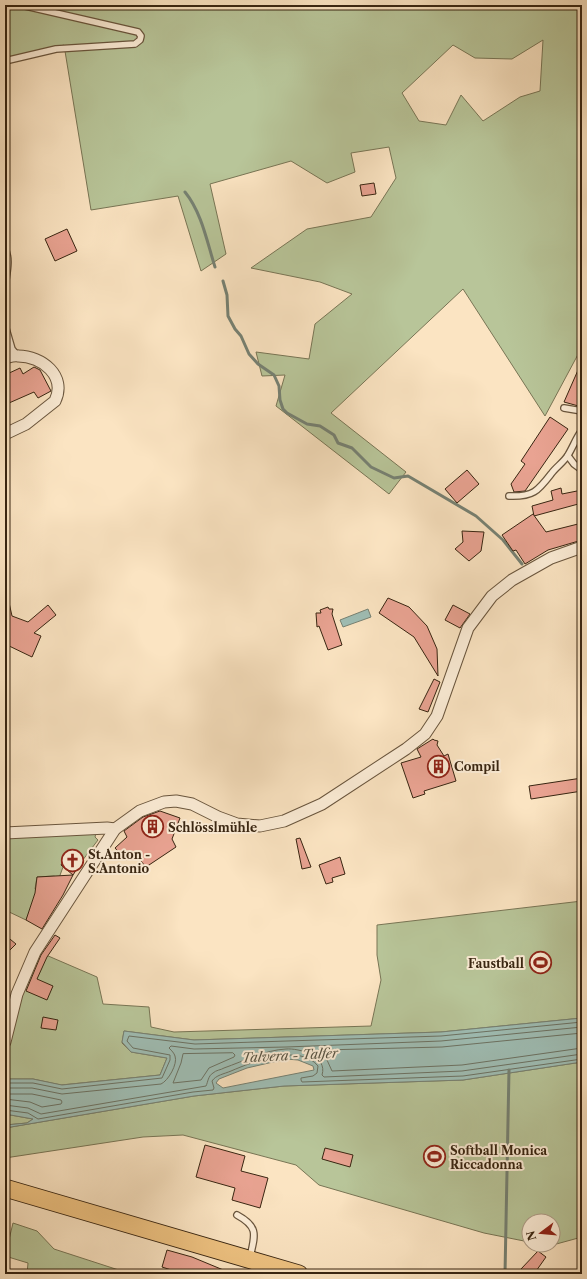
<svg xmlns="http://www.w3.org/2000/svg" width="587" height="1279" viewBox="0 0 587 1279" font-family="'Libre Caslon Text',serif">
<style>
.green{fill:#b8c599;stroke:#787555;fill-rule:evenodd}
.water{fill:#9fbeb5;stroke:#768173;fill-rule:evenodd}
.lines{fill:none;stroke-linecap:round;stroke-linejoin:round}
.shore{stroke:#6c7263;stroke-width:1}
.stream{stroke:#768173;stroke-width:3}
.building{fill:#e9a392;stroke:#382511}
.service-casing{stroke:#69553d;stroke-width:8}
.minor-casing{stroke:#69553d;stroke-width:13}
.primary-casing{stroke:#382511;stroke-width:19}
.service{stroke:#fcedd7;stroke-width:5.5}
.minor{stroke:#fcedd7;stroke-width:11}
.primary{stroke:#eec281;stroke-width:17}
.labels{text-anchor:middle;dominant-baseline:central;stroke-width:4;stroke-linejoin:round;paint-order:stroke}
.poi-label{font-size:12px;font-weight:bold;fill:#382511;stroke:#fcedd7;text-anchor:start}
.water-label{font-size:13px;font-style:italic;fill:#575342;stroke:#fcedd7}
</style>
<rect width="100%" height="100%" fill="#fbe4c2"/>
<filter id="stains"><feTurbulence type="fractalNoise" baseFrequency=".005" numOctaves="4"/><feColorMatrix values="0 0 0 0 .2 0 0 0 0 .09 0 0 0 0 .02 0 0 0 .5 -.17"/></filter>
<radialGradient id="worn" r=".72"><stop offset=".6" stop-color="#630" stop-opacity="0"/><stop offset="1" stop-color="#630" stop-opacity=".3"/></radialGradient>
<!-- green -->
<g class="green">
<path d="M5,5H582V347L545,416L463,289L331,413L406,472L389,494L276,406L285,375L262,376L256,352L309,359L315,324L352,294L320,282L251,268L307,229L371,217L396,178L389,147L351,153L355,172L327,183L291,161L210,184L226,254L201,271L178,196L91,210L64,45L5,62ZM543,40L540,91L520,97L483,121L461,95L446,125L419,121L402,93L453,45L475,58L512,59Z"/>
<polygon points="96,833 95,837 98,840 82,861 69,853 61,865 63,867 59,878 54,876 37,877 35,889 45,893 31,908 26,920 5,910 5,837"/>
<polygon points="582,901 582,1018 441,1032 194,1040 124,1031 122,1043 131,1052 167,1058 160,1075 61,1085 33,1079 5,1079 5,1018 14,1021 22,992 39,952 97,977 103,1004 149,1007 151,1027 174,1032 371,1026 381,980 377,955 377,925"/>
<polygon points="582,1062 582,1237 549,1246 542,1245 553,1245 553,1221 529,1221 529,1242 484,1233 319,1185 296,1165 183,1135 143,1137 5,1158 5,1128 194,1096 284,1086 463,1080"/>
<polygon points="5,1114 33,1119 27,1123 6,1125"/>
<polygon points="13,1223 37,1231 54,1249 131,1274 27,1274 28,1263 5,1256"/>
</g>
<!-- water -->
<g class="water">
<polygon points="368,609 371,617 343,627 340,620"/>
<path d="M582,1018V1062L463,1080L284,1086L194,1096L5,1128V1125L27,1123L33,1119L5,1114V1079H33L62,1085L160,1075L167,1058L131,1052L122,1042L124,1031L194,1040L441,1032ZM286,1059L298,1060L313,1066L314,1070L223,1088L216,1083L219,1079L247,1068Z"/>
</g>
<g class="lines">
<!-- shore -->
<g class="shore">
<polyline points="582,1033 442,1047 323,1050 321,1053 327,1060 332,1071 462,1065 582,1048"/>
<polygon points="233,1053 235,1055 234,1057 209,1068 201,1080 173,1083 181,1063 183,1054"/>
<polyline points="5,1083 33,1083 62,1089 162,1078 170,1060 170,1055 133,1048 127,1041 129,1036 195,1044 441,1036 582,1022"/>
<path d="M5,1088H32L62,1094L161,1084C168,1081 178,1064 175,1056C174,1053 172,1051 169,1048L171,1046L194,1049L286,1047L441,1041L582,1027"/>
<polyline points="5,1094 32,1094 61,1100 62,1102 61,1104 42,1107 30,1102 5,1099"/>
<path d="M5,1105L28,1108L41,1114L206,1086C208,1082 208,1076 213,1073C216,1070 221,1070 224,1068C244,1061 265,1050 286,1049C299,1048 328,1056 322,1075L324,1077L462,1071L582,1054"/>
<path d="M5,1110L28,1113L38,1119L193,1092L213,1090L214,1088L212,1081C216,1075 224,1074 231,1071C252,1062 300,1043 318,1066L317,1073L313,1076L301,1078V1080L302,1082L463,1076L582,1059"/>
</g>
<!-- stream -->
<g class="stream">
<path d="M185,192C202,213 207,242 215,267"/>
<polyline points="223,281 227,295 228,316 235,329 241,336 249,354 258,364 274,375 279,386 280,400 283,409 287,413 307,424 320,426 334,435 338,443 352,448 371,467 394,478 408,476 476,516 503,540 522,564"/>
<polyline points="505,1274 509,1070"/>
</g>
</g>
<!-- building -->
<g class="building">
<polygon points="374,183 376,194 362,196 360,185"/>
<polygon points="67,229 77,251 55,261 45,239"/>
<polygon points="582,361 582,407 564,402"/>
<polygon points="34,367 40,370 51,391 38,398 34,392 9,403 5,393 8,392 5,385 5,375 20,368 23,374"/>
<polygon points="550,417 568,429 525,491 514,492 511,484 525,464 521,461"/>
<polygon points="467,470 479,484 457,503 445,489"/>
<polygon points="561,488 562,494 582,490 582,503 534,516 532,506 553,500 551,491"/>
<polygon points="533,514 546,532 582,523 582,540 548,550 525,564 516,550 513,551 502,535"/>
<polygon points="462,531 484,532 481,551 469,561 455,549 463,542"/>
<polygon points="8,598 12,616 28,622 48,605 56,615 34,633 41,636 32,657 5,644 5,599"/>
<polygon points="388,598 409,607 427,626 437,649 438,676 414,637 379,613"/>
<polygon points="453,605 470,614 460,628 445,620"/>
<polygon points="328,607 329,609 333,609 332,614 342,645 328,650 319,626 317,627 316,613 321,613 320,610"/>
<polygon points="434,679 440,682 428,712 419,709"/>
<polygon points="433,739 434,740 438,741 437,745 444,756 448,754 456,781 424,791 425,794 413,798 401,763 421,757 417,749"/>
<polygon points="582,778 582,791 531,799 529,786"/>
<polygon points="160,811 180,818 172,839 176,847 146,867 134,853 126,860 115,848 127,837 124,831 143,817"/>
<polygon points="300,838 311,867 302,869 296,839"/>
<polygon points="70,853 82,861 73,875 61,865"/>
<polygon points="340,857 345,874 332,878 333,882 326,884 319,865"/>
<polygon points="73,875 63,895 42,929 26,920 35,893 37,877"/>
<polygon points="5,935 16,944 5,955"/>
<polygon points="55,935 60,938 47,957 37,979 53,986 47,1000 26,991 41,955"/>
<polygon points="43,1017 58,1020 56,1030 41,1028"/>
<polygon points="205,1145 245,1156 241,1171 268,1178 260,1208 232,1200 235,1188 196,1177"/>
<polygon points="325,1148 353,1155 350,1167 322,1159"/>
<polygon points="167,1250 192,1257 233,1274 199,1274 189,1270 187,1274 184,1274 162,1267"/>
<polygon points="538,1251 546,1257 534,1274 529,1274 521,1269"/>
</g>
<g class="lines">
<defs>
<g id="service">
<polyline points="5,61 56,49 135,44 140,40 141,36 138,32 21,5"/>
<path d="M5,249C11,259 6,276 5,287"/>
<polyline points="5,325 12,349 17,355"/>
<polyline points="564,408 582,411"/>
<polyline points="568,456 574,464 582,470"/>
<path d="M509,496C533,497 538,491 551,474C556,467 564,462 568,455C573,447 576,438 582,430"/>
<path d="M237,1215C259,1227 255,1235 250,1257"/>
</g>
<g id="minor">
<path d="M5,358C9,357 14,355 18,356C42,356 67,376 55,401L26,424L5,434"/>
<polyline points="5,833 107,828 115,829"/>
<polyline points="5,1042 17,994 35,952 115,829 140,811 164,802 176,801 192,804 218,817 237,824 260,826 284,821 322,804 406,749 425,734 437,716 468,628 492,596 512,580 551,558 582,547"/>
</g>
<polyline id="primary" points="5,1188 299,1274"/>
</defs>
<!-- service casing -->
<use href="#service" class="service-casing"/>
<!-- minor casing -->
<use href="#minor" class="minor-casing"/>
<!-- primary casing -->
<use href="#primary" class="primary-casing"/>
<!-- service -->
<use href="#service" class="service"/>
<!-- minor -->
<use href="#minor" class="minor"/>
<!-- primary -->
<use href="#primary" class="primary"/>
</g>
<!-- icons -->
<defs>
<symbol id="building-ring" viewBox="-11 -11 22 22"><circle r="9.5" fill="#fcedd7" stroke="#8f2418" stroke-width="1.5"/><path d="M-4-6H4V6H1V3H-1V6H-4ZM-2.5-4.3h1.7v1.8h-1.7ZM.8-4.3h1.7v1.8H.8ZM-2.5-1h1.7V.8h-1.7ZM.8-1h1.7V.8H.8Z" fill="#8f2418"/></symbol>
<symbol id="church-ring" viewBox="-11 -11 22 22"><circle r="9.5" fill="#fcedd7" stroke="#8f2418" stroke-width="1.5"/><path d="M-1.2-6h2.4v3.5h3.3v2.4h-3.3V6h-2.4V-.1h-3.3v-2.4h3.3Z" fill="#8f2418"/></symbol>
<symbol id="stadium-ring" viewBox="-11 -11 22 22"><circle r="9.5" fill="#fcedd7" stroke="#8f2418" stroke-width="1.5"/><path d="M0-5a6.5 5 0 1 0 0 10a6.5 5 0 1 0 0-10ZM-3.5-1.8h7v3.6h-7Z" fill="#8f2418"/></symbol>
</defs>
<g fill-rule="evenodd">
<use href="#building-ring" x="426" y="754" width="25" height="25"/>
<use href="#building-ring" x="140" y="814" width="25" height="25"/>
<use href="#church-ring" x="60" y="848" width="25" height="25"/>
<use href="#stadium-ring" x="528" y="950" width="25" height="25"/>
<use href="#stadium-ring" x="422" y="1144" width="25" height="25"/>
</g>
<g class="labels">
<!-- poi labels -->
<g class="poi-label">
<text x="454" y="766">Compil</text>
<text x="168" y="827">Schlösslmühle</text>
<text x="88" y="854">St.Anton -<tspan x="88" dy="14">S.Antonio</tspan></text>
<text x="524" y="963" text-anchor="end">Faustball</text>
<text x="450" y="1150">Softball Monica<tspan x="450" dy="14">Riccadonna</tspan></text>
</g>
<!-- water labels -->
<g class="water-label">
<text transform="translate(290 1055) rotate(-3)">Talvera - Talfer</text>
</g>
</g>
<!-- margin -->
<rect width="587" height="1279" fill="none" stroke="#fbe4c2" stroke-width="20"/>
<rect x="6" y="6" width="575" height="1267" fill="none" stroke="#382511" stroke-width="2"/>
<rect x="10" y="10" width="567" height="1259" fill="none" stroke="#382511"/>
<!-- north arrow -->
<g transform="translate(541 1233) rotate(254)"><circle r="19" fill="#fcedd7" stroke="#ae9d88"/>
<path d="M0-3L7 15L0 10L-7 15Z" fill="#8f2418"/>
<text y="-6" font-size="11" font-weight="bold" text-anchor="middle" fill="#382511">N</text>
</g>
<rect width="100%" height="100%" filter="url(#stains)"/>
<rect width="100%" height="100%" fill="url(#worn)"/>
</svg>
